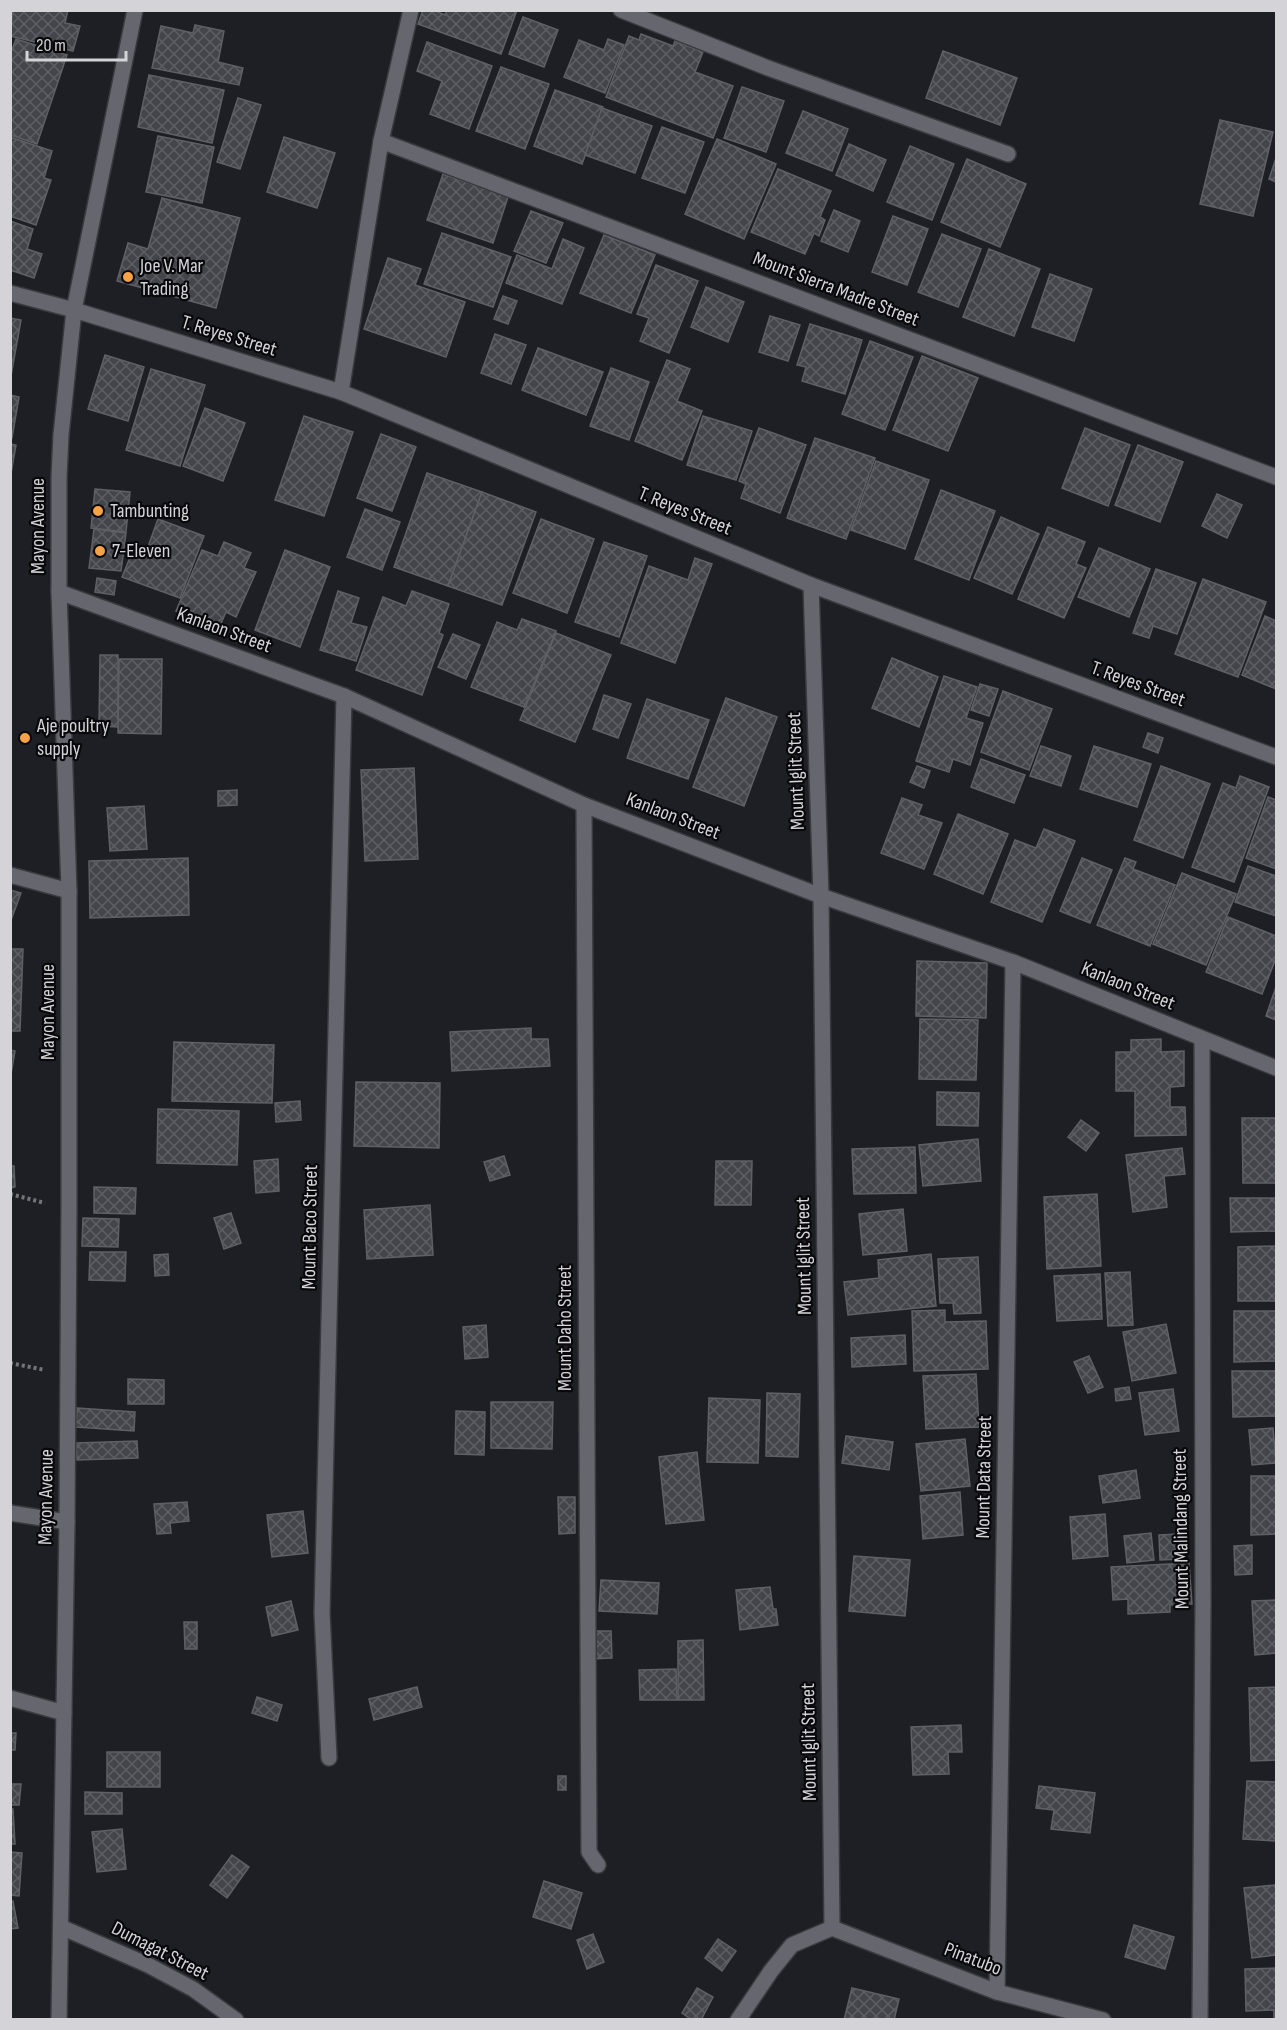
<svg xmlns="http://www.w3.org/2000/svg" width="1287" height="2030" viewBox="0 0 1287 2030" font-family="'Sofia Sans Condensed',sans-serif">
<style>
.building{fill:url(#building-cross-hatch);stroke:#5f5f66;stroke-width:1.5}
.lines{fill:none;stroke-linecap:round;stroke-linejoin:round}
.street-casing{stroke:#393a3e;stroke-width:18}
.secondary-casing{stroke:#393a3e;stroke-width:18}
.path{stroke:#747579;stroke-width:4;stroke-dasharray:3 3;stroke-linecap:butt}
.street{stroke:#66676e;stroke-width:15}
.secondary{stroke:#66676e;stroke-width:15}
.poi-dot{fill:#f6a247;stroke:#09090b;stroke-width:2}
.labels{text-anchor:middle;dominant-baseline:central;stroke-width:4.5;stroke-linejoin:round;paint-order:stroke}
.poi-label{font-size:20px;fill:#d4d4d8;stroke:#09090b;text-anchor:start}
.street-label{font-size:20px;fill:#d4d4d8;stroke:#09090b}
</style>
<defs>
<pattern id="building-cross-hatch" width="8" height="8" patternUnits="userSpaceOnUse" patternTransform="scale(1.5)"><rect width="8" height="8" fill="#44454b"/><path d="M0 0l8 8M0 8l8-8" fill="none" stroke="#5e5f64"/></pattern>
</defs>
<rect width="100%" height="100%" fill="#1e1f24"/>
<!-- building -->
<g class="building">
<polygon points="13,10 68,10 65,23 80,26 73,51 10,36"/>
<polygon points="423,10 433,10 445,15 447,10 517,10 501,54 418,24"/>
<polygon points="523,17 558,30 544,67 509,54"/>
<polygon points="195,25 224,31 218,62 243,68 239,85 152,68 161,26 193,33"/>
<polygon points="641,34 673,46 675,41 703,52 695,72 733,86 713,138 606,97 629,36 639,40"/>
<polygon points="16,39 67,55 37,144 10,135 10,55"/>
<polygon points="608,39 624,45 605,93 564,77 579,40 604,50"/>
<polygon points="427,42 492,66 469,129 430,114 442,81 417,71"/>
<polygon points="943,51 1017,78 1000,125 926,98"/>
<polygon points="501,67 549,84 525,149 476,131"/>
<polygon points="149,75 224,90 212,143 138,127"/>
<polygon points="742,87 784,101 766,152 724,138"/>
<polygon points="555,90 603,107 582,164 534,146"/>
<polygon points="238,98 261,105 240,169 217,162"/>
<polygon points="602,108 652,126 635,173 585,155"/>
<polygon points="803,111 848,129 832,171 786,153"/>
<polygon points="1220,120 1273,132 1253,216 1200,204"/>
<polygon points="662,127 704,142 685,193 642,178"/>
<polygon points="158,136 214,147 202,203 146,192"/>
<polygon points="10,137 52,151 44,178 51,180 36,225 10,216"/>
<polygon points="284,137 335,153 317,208 267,192"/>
<polygon points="717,139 776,164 744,239 685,214"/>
<polygon points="849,144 886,160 873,191 836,175"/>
<polygon points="910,146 954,164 932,220 887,202"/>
<polygon points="1276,158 1276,182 1269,179"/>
<polygon points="967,159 1026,184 1000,247 941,222"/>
<polygon points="778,169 831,191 820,217 825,220 819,236 814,233 805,254 751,232"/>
<polygon points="443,174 508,197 493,243 427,220"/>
<polygon points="162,198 240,218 216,308 117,281 128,243 148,249"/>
<polygon points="834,210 860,221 848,252 821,241"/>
<polygon points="531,211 563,223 546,263 514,251"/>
<polygon points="893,216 928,229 907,285 872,272"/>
<polygon points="10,221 33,229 27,249 42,254 34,278 10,270"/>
<polygon points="442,233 511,257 493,307 424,284"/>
<polygon points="942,234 981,249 958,307 918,292"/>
<polygon points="604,235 655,255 631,313 580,293"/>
<polygon points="563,239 584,248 562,304 506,283 517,255 552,269"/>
<polygon points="989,249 1040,269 1014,336 963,317"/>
<polygon points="388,258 421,269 415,285 465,302 446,357 364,329"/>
<polygon points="656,265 698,281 669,353 640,341 649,318 637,314"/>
<polygon points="1050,274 1092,289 1074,341 1032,327"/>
<polygon points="706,287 744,302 728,342 691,327"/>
<polygon points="503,296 517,301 508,324 494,319"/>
<polygon points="770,316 800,325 788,361 759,352"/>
<polygon points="10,318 21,320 11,376 10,375"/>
<polygon points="810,324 862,340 845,394 802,381 806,367 797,365"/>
<polygon points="495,334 526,345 511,384 481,373"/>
<polygon points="870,341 913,357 885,430 842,414"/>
<polygon points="538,348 603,372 586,415 522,390"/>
<polygon points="105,355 144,367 128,421 88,409"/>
<polygon points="922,356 978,378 948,451 893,430"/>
<polygon points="667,360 690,369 677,401 702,411 682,460 635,441"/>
<polygon points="611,368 649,382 629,440 590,426"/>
<polygon points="151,369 205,385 180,466 126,450"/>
<polygon points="10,395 19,397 12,438 10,438"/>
<polygon points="205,408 245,423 223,481 183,466"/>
<polygon points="304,416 353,432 324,516 275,500"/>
<polygon points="703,416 752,431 736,480 687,465"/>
<polygon points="759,428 806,445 780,513 741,498 746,484 739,481"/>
<polygon points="1085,428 1130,445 1108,506 1062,488"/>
<polygon points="381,434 416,447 392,511 357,498"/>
<polygon points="815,438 875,458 846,539 787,518"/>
<polygon points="10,444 16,445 10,479"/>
<polygon points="1138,445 1183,462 1160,522 1115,505"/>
<polygon points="876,461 929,480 905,549 851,530"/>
<polygon points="427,473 482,492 448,586 394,567"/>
<polygon points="95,489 130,492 126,532 91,528"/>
<polygon points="941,490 995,511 969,580 915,559"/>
<polygon points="482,492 536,512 502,605 448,586"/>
<polygon points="1217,494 1242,505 1227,538 1202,526"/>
<polygon points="365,509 400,522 382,570 347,557"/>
<polygon points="1001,517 1039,534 1012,594 974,578"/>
<polygon points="158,519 204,536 180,598 122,577 133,550 145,555"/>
<polygon points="541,519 594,539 567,613 513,593"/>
<polygon points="1048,527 1085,542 1076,564 1086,568 1064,618 1018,599"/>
<polygon points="94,529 126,533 121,571 89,568"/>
<polygon points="224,542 251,553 244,568 256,572 236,617 226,612 219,628 176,611 202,550 218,556"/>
<polygon points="604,542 647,556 619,637 575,622"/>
<polygon points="1099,548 1150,569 1129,617 1078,597"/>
<polygon points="285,550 330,567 300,647 255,630"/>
<polygon points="695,558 712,564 675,663 621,643 649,566 688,580"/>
<polygon points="1156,569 1196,583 1177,634 1153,626 1149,638 1133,633"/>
<polygon points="97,578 116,581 114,595 95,592"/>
<polygon points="1203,579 1266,602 1238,677 1175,654"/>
<polygon points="338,591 359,598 351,623 367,627 356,661 320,650"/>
<polygon points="412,591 449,604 439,633 443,635 422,695 356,670 383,597 406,606"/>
<polygon points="1265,616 1276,621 1276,689 1242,675"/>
<polygon points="522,619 556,631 524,707 471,687 497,622 517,630"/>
<polygon points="556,633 611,655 575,742 520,720"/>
<polygon points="453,634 480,645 466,679 438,667"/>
<polygon points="100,655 118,655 118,727 99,726"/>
<polygon points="892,658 938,677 919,727 872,708"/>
<polygon points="119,659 162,659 161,734 118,733"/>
<polygon points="944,676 977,687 966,718 983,723 970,765 953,759 949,772 916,761"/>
<polygon points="980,684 998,689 989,716 971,710"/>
<polygon points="1003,691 1052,709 1029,770 981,752"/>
<polygon points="604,695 631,704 618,738 593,729"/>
<polygon points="726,698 777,717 744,806 693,787"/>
<polygon points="647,699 709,720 688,779 627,758"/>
<polygon points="1148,733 1163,738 1158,753 1143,747"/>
<polygon points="1041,746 1071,756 1061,786 1030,776"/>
<polygon points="1094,746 1151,764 1137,807 1080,789"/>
<polygon points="981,759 1025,775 1014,803 971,787"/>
<polygon points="917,766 930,771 924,788 910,782"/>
<polygon points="1161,766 1210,784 1183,858 1134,840"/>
<polygon points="414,768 418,859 365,861 361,770"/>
<polygon points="1240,776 1269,787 1234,882 1192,867 1223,783 1236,788"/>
<polygon points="237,790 237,805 218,806 218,791"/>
<polygon points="1268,797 1276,800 1276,869 1246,858"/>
<polygon points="902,798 922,805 918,815 942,823 924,869 881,853"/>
<polygon points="144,806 147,849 110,851 107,808"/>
<polygon points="958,814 1008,834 983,894 934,874"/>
<polygon points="1044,829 1075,841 1042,922 991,902 1015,840 1036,848"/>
<polygon points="188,858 189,915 90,918 89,861"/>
<polygon points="1082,858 1112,870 1090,923 1060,911"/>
<polygon points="1125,858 1136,862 1133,869 1175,885 1150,946 1097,925"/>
<polygon points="1248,866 1276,876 1276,916 1235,902"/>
<polygon points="1182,873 1236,894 1206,965 1153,944"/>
<polygon points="10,890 21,893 10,923"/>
<polygon points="1228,917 1276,936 1276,958 1262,994 1206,972"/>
<polygon points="10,949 23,949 20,1031 10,1031"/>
<polygon points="917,961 987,963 986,1018 916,1016"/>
<polygon points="1276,987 1276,1020 1266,1016"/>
<polygon points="920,1019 978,1020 976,1080 919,1079"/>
<polygon points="531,1028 531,1039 548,1039 550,1066 452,1071 450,1032"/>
<polygon points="1161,1039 1161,1052 1184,1051 1184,1086 1170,1087 1170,1107 1185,1107 1186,1135 1135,1136 1135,1091 1116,1091 1116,1052 1131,1052 1131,1040"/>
<polygon points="174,1042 274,1045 272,1103 172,1101"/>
<polygon points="10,1050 15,1051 10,1080"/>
<polygon points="356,1082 440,1083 439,1148 354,1146"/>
<polygon points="937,1092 979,1093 978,1126 937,1125"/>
<polygon points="300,1101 301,1120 276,1122 275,1103"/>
<polygon points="158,1109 239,1111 237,1165 157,1163"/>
<polygon points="1242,1118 1276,1118 1276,1183 1243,1183"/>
<polygon points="1081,1120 1099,1133 1086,1151 1068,1137"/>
<polygon points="978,1139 981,1181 923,1186 919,1145"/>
<polygon points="915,1147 916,1193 854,1194 852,1149"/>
<polygon points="1182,1148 1185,1174 1164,1176 1167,1207 1133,1212 1126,1155"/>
<polygon points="504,1156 510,1175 490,1181 484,1162"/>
<polygon points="278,1159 279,1191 256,1193 254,1161"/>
<polygon points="716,1161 752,1161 751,1205 715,1205"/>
<polygon points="10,1166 14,1166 15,1187 10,1188"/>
<polygon points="94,1187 136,1188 135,1214 94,1213"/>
<polygon points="1097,1194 1101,1266 1047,1269 1044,1197"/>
<polygon points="1230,1198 1276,1198 1276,1231 1231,1232"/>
<polygon points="430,1205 433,1255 367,1259 364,1210"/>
<polygon points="903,1209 907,1251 863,1255 859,1214"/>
<polygon points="231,1213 241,1243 224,1249 214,1218"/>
<polygon points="83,1218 119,1219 118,1247 82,1246"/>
<polygon points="1276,1246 1276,1301 1238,1301 1238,1247"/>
<polygon points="90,1252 126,1252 125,1281 89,1280"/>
<polygon points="168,1254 169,1275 155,1276 154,1255"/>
<polygon points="931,1254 936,1306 848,1315 844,1282 879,1278 878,1260"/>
<polygon points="978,1257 981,1313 954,1314 953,1303 940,1303 938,1259"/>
<polygon points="1130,1272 1133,1325 1108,1326 1105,1273"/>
<polygon points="1100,1274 1102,1319 1057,1321 1054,1276"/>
<polygon points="945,1310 945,1322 986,1321 988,1369 914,1371 912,1311"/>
<polygon points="1234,1311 1276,1311 1276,1361 1234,1362"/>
<polygon points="1166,1324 1176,1373 1132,1381 1123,1332"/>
<polygon points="486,1325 488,1357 465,1359 463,1327"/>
<polygon points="905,1335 906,1364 852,1367 851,1338"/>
<polygon points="1089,1356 1103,1387 1088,1393 1074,1362"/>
<polygon points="1232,1371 1276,1371 1276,1416 1233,1417"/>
<polygon points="976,1374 979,1427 926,1429 923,1376"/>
<polygon points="128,1379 164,1380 164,1404 128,1404"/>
<polygon points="1129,1387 1131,1399 1116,1401 1115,1389"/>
<polygon points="1173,1389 1179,1431 1145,1435 1139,1393"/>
<polygon points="767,1393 800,1394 798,1457 766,1456"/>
<polygon points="709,1398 760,1400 758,1463 707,1462"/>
<polygon points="491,1402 553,1402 552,1449 491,1448"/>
<polygon points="77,1408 135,1412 134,1431 76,1427"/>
<polygon points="456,1411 485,1412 484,1455 455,1454"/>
<polygon points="1273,1428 1276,1463 1252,1465 1249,1430"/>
<polygon points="846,1436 893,1442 889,1470 842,1463"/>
<polygon points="965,1439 970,1486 921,1491 916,1444"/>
<polygon points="137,1441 138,1458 77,1460 76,1443"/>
<polygon points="697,1452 704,1520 666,1524 659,1457"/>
<polygon points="1136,1470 1140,1498 1103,1503 1099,1476"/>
<polygon points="1251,1476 1276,1476 1276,1534 1251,1535"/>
<polygon points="960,1492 963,1535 923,1539 920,1496"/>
<polygon points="558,1497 575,1497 575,1533 559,1534"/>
<polygon points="187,1502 189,1521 170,1523 171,1533 157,1534 154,1504"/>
<polygon points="303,1511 308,1553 272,1557 267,1515"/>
<polygon points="1105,1514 1108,1556 1073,1559 1070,1517"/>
<polygon points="1151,1533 1154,1560 1127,1563 1124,1536"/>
<polygon points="1180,1534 1181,1559 1160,1560 1159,1535"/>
<polygon points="1252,1545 1252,1574 1235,1575 1234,1546"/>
<polygon points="854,1556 910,1560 905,1616 849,1611"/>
<polygon points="1189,1563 1192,1604 1170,1605 1170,1612 1128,1614 1128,1599 1113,1600 1111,1567"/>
<polygon points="601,1580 659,1583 657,1614 599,1611"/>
<polygon points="770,1587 773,1609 776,1609 778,1625 740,1630 736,1590"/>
<polygon points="1276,1600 1276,1653 1255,1655 1252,1601"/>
<polygon points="291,1601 298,1630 272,1636 266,1607"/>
<polygon points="184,1622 197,1622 197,1649 185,1649"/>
<polygon points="590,1631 611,1631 612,1658 591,1659"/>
<polygon points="703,1640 704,1700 678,1700 678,1641"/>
<polygon points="676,1669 677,1700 640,1700 639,1670"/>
<polygon points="417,1687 422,1707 374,1720 369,1699"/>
<polygon points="1276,1687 1276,1760 1251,1761 1249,1688"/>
<polygon points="257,1697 282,1705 277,1721 252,1713"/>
<polygon points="961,1725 962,1752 948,1752 949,1774 913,1775 911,1727"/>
<polygon points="10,1733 16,1733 15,1750 10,1750"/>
<rect x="107" y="1752" width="53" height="35"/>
<rect x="558" y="1776" width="8" height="14"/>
<polygon points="1247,1781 1276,1782 1276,1841 1243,1839"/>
<polygon points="10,1784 21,1784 19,1805 10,1805"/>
<polygon points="1039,1786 1095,1793 1090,1833 1051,1829 1054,1810 1036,1808"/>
<polygon points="85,1792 122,1793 122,1814 85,1814"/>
<polygon points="10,1809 13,1809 15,1844 10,1844"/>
<polygon points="122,1829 126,1869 97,1872 92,1832"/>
<polygon points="10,1852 22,1853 19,1896 10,1895"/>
<polygon points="232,1855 249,1867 227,1898 210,1885"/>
<polygon points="544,1881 582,1893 571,1929 533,1917"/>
<polygon points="1276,1885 1276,1955 1252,1958 1244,1888"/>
<polygon points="10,1901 13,1901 18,1928 10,1929"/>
<polygon points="1134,1925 1174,1937 1165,1969 1125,1957"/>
<polygon points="593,1934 604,1962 587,1969 577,1940"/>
<polygon points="718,1939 736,1951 722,1971 705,1958"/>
<polygon points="1276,1968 1276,2020 1274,2020 1274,2010 1246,2011 1245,1969"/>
<polygon points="697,1988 713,1997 701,2020 692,2020 682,2013"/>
<polygon points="852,1988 899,1999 894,2020 844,2020"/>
</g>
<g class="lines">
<defs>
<g id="street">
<polyline points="621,10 768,68 1008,154"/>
<polyline points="381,141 1276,477"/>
<polyline points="10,293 74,310 341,392 811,585 1276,757"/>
<polyline points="341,392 381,141 411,10"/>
<polyline points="811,585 821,896 832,1928"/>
<polyline points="59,592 344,696 584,805 821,896 1013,962 1276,1068"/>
<polyline points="584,805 589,1852 598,1865"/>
<polyline points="10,875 69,891"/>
<polyline points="10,1513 67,1522"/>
<polyline points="329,1758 322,1613 344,696"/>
<polyline points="61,1927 148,1965 193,1989 236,2020"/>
<polyline points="832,1928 997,1992 1103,2020"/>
<polyline points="997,1992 1013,962"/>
<polyline points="738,2020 771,1971 792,1945 832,1928"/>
<polyline points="1200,2020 1203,1605 1202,1039"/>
</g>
<g id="secondary">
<polyline points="10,1698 64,1713"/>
<polyline points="59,2020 67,1522 69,1208 69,891 59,592 59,477 61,435 74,310 135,10"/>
</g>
</defs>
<!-- street casing -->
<use href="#street" class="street-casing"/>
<!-- secondary casing -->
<use href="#secondary" class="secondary-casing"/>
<!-- path -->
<g class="path">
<polyline points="10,1194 45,1203"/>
<polyline points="10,1363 45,1370"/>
</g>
<!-- street -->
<use href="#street" class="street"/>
<!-- secondary -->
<use href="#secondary" class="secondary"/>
</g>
<!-- markers -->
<g class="poi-dot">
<circle cx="128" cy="277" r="6"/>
<circle cx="98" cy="511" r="6"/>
<circle cx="100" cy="551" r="6"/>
<circle cx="25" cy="738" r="6"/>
</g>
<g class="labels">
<!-- poi labels -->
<g class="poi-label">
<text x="140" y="266">Joe V. Mar<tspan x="140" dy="23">Trading</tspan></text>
<text x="110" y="511">Tambunting</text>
<text x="112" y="551">7-Eleven</text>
<text x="37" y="726">Aje poultry<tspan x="37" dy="23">supply</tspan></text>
</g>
<!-- street labels -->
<g class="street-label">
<text transform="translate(836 289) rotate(21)">Mount Sierra Madre Street</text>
<text transform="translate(229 336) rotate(17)">T. Reyes Street</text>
<text transform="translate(685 511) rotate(22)">T. Reyes Street</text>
<text transform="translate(38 526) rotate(-90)">Mayon Avenue</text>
<text transform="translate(224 630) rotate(20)">Kanlaon Street</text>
<text transform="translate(1138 684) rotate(20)">T. Reyes Street</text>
<text transform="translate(796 771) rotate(-92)">Mount Iglit Street</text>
<text transform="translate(673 816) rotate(21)">Kanlaon Street</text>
<text transform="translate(1128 986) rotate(22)">Kanlaon Street</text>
<text transform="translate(48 1012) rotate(-90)">Mayon Avenue</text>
<text transform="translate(310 1227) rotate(-89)">Mount Baco Street</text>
<text transform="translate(804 1256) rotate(-91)">Mount Iglit Street</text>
<text transform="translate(565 1328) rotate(-90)">Mount Daho Street</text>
<text transform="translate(984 1477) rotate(-89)">Mount Data Street</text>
<text transform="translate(46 1497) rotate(-89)">Mayon Avenue</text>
<text transform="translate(1181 1529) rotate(-91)">Mount Malindang Street</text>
<text transform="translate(809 1742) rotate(-91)">Mount Iglit Street</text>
<text transform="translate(160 1951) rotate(27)">Dumagat Street</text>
<text transform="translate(973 1959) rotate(21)">Pinatubo</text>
</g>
</g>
<!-- border -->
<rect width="1287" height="2030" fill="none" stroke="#d4d4d8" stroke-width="24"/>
<!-- scale -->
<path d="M27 51v9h99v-9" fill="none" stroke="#d4d4d8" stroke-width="3"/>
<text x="36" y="51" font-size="18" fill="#d4d4d8" stroke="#09090b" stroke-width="4.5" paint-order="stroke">20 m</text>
</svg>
